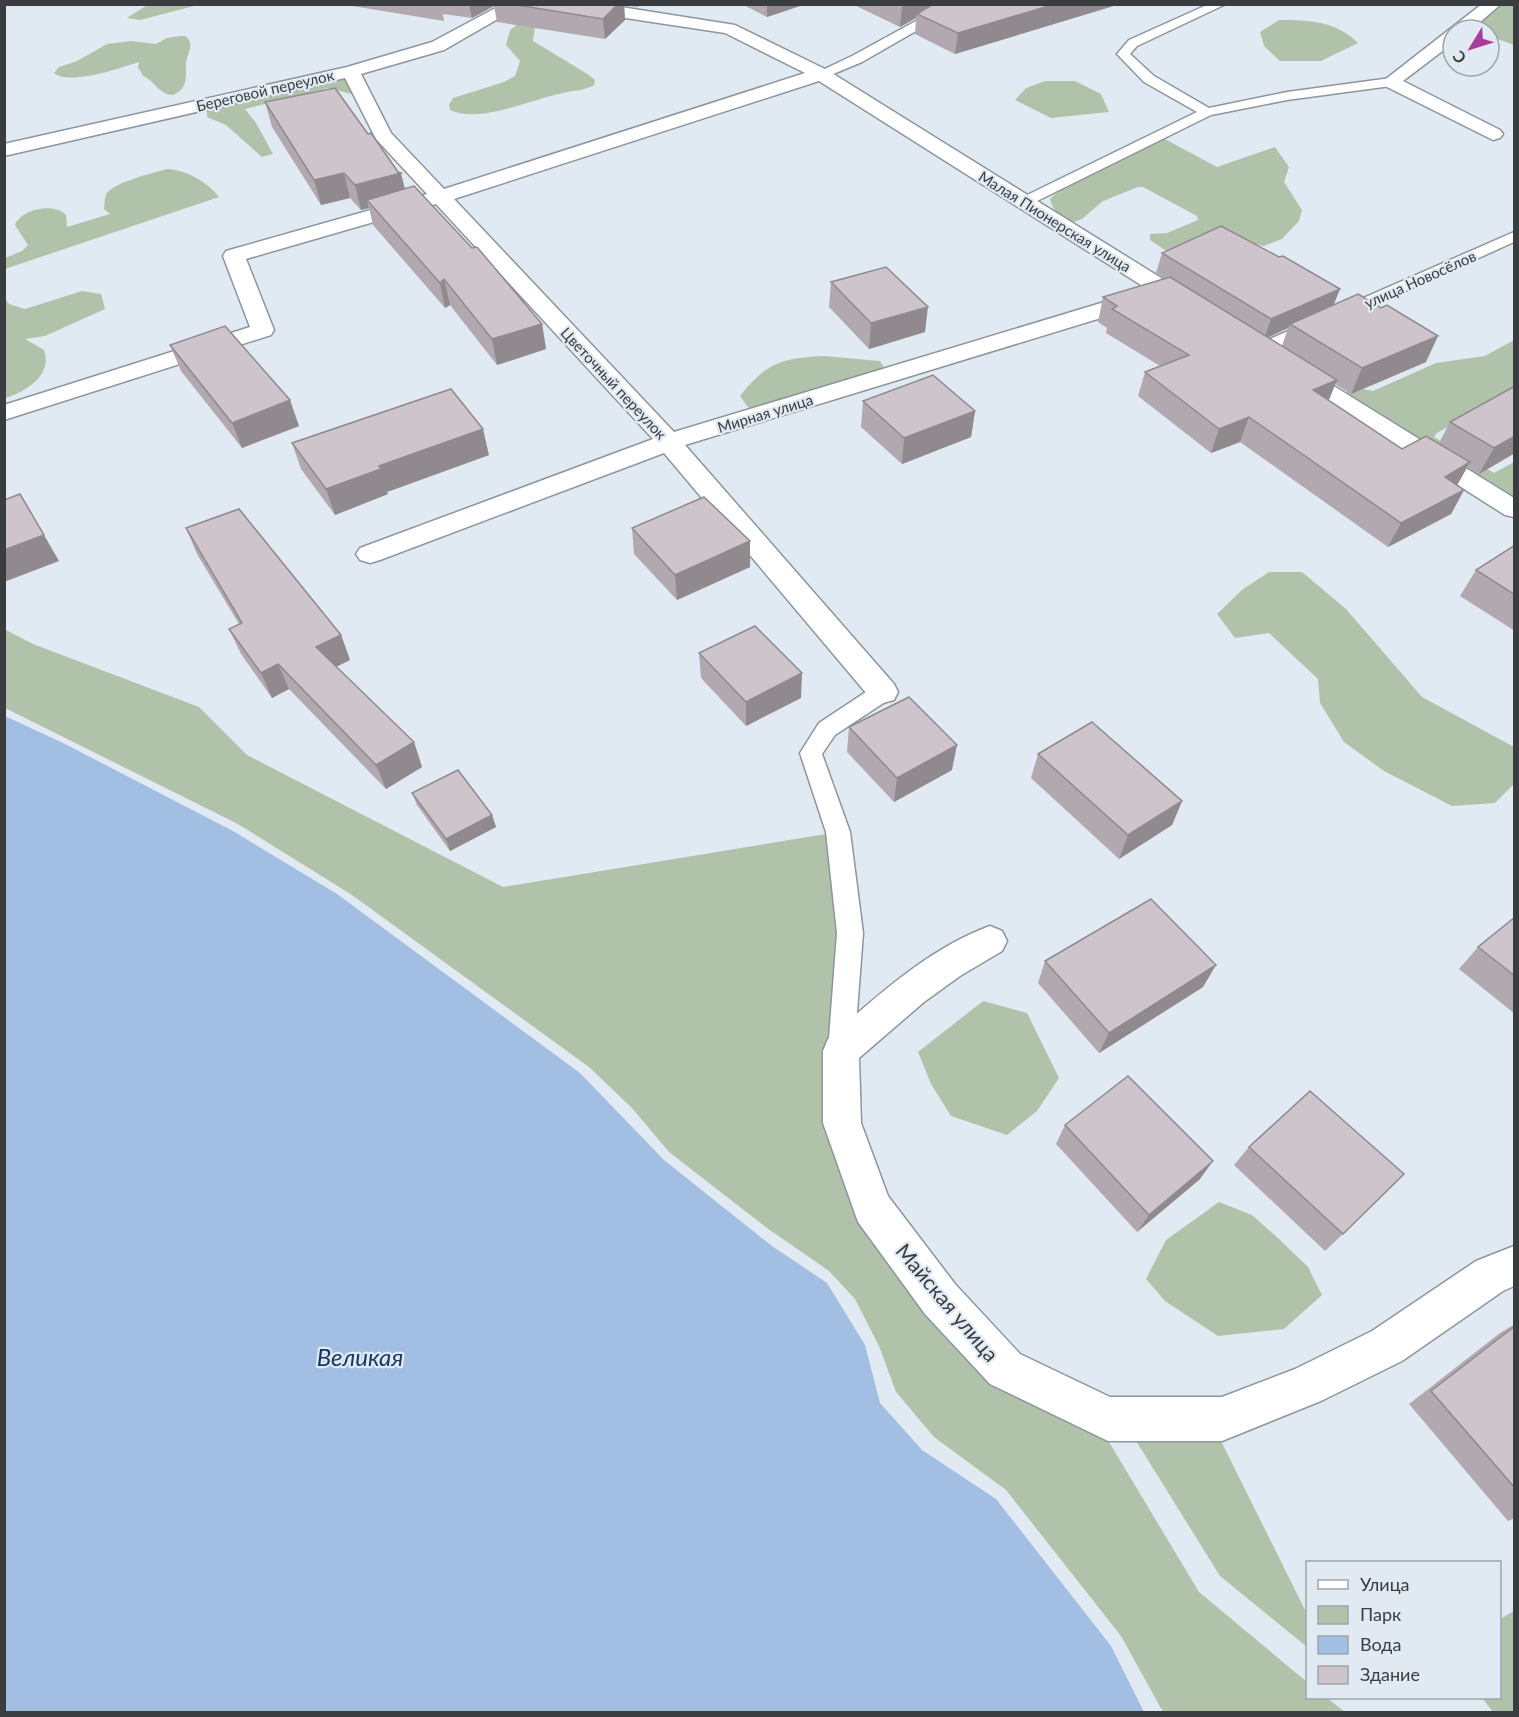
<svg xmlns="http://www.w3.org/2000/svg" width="1519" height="1717" viewBox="0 0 1519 1717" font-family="Lato,sans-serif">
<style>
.green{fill:#b0c3aa}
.water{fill:#a3bee3}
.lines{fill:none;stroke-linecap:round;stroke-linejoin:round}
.service-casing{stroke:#8d959d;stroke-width:3}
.minor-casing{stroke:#8d959d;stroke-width:3}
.service{fill:#fff;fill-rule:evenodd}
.minor{fill:#fff;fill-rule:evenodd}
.wall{fill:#b1a9af;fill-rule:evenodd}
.shaded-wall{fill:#90898e}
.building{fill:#cec4cb;stroke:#90898e;stroke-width:1.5}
.labels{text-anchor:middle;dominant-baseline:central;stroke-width:4.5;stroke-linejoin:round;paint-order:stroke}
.far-street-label{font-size:15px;fill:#3a3d40;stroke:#e1eaf2}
.near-street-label{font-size:21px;fill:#3a3d40;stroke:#e1eaf2}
.near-water-label{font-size:24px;font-style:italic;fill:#143967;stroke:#e1eaf2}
</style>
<rect width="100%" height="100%" fill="#e1eaf2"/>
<!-- green -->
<g class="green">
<polygon points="149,4 198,4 198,5 140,20 127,18"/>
<polygon points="1510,4 1514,6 1514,45 1489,36 1489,30 1474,30 1458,24 1478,5"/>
<path d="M525,19L535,27L533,41L589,75L595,80L594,85C584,91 574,90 563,93C532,99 480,124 450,110L449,105L453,98L504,82L515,76L520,61L506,45L510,30Z"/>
<path d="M1279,20C1309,20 1336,21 1358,43L1321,61H1280L1264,46L1260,32Z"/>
<path d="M180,36H185C197,44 185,55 186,67C186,79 187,89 173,95C159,95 155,81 143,76L138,67L139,62C120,68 69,86 54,73L59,67L77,61L107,44L131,41L156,44L167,38Z"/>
<polygon points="332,78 348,78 355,95 328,88 245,109 256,123 273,154 262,157 226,125 207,117 207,110"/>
<polygon points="1045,81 1075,81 1101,94 1109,112 1051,118 1015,100 1026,88"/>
<path d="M1163,138L1217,167L1275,147L1289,167L1284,182L1302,210L1299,221L1282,239L1263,246L1236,239L1168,252L1150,240V234L1167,233L1198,220L1197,216L1143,187H1138L1103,201L1082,219L1074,222C1062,220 1053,212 1050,199L1061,189Z"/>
<path d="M167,169C185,169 209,183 219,197L5,269V258L22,251L28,245L15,225C21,209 55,202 66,215L67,227L110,214L104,209C105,205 104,199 106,195C110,183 154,173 167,169Z"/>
<path d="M82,291L101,294L105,309L45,336L25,339L44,350C53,375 26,392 5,398V298L9,304L25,309Z"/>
<polygon points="1514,340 1514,396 1510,394 1437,433 1434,437 1494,473 1514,462 1514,501 1343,394 1358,388 1373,391 1436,363 1485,356"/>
<path d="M824,356L880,361L884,367L882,371L750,410L740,396C767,362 782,358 824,356Z"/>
<polygon points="1269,572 1302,572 1346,609 1422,697 1514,747 1514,784 1495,803 1452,806 1384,771 1344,742 1320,703 1318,679 1269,633 1235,638 1217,614 1243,589"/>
<polygon points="4,629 33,644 199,707 247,755 503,887 826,834 839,938 858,1216 1103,1432 1199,1592 1307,1682 1308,1698 1327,1698 1345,1712 1163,1712 1121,1636 1006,1490 934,1437 896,1392 879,1346 855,1299 829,1271 767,1228 669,1152 632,1108 589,1067 352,895 238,824 5,708"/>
<polygon points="983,1001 1027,1013 1059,1078 1037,1111 1007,1135 951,1116 931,1084 918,1052"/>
<polygon points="1219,1202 1252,1215 1280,1240 1308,1267 1322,1295 1284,1329 1218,1336 1165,1301 1146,1279 1166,1240"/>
<polygon points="1218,1435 1307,1614 1307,1647 1220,1576 1133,1436"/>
<polygon points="1514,1611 1514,1712 1493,1712 1482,1698 1500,1698 1500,1619"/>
</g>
<!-- water -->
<polygon class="water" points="5,716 63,743 233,831 337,894 580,1073 664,1160 772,1246 827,1283 865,1345 880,1403 922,1450 996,1499 1111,1646 1144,1712 5,1712"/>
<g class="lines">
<defs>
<g id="service">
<polygon points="947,4 963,4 862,62 826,77 821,78 814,74 852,56"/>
<polygon points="1209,4 1226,4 1137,46 1130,54 1154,76 1209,108 1287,92 1391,78 1398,82 1391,86 1287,100 1211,115 1029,205 1019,205 1017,202 1019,199 1197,112 1144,82 1117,54 1129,40"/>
<polygon points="1514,232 1514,242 1266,354 1254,354 1252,350 1254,346"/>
<polygon points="883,684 891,686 894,692 891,698 835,735 822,754 850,832 863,933 854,1051 850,1059 841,1063 832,1059 828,1051 837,933 826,832 800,753 819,723 875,686"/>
</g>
<g id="minor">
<polygon points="503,4 524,4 444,50 361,74 391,133 444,189 805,73 725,33 566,9 558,4 602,4 735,25 827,70 1198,301 1201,306 1198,311 1190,313 1182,311 819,81 454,199 674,432 1134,293 1142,291 1150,293 1153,298 1150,303 685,445 894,684 898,692 894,700 883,703 872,700 664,453 380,560 370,563 360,560 356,554 360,548 653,439 436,204 246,259 274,330 271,335 4,420 4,405 250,327 223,256 226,251 427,194 376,139 345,78 4,156 4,144 347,67 432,42"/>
<polygon points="1482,4 1501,4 1471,30 1453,30 1453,43 1403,81 1500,130 1503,134 1500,138 1493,140 1385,86 1382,82"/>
<polygon points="1292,363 1300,365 1514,498 1514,517 1505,515 1284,375 1280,370 1284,365"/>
<path d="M990,926L1002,931L1007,941L1002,951L960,976L924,1002L859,1058L861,1123L888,1196L955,1284L1020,1354L1110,1397H1222L1295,1369L1372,1331L1476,1261L1514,1246V1286L1503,1291L1402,1361L1321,1401L1222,1441H1108L990,1384L925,1314L858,1222L823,1123V1051L828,1039C876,997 929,948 990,926Z"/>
</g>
</defs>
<!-- service casing -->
<use href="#service" class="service-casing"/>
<!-- minor casing -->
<use href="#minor" class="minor-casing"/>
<!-- service -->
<use href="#service" class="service"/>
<!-- minor -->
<use href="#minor" class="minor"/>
</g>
<!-- wall -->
<g class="wall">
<polygon points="340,4 641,4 638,7 624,5 625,20 605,39 497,22 494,6 472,18 443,14 444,21"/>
<polygon points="742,4 806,4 767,17"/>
<polygon points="852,4 1120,4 955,54 915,34 916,18 900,27"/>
<polygon points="265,102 405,189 542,324 546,349 497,365 450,305 445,308 373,225 369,208 361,210 350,198 321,205 272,127"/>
<path d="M1162,253L1333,305L1426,362L1351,394L1335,384L1328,401L1402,449L1439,443L1450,422L1515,453L1479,474L1468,466L1457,485L1464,490L1451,514L1388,547L1240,442L1211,453L1138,396L1145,372L1160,366L1106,333L1107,328L1098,322L1103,297L1166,279L1156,273ZM1288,328L1282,346L1268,338Z"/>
<polygon points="831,282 925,332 869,349 829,307"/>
<polygon points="170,345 299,426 242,448 181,371"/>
<polygon points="863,401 975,411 971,437 902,464 861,427"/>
<polygon points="292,443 489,455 387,492 388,494 335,515 301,469"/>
<polygon points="186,528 341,635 350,660 336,667 414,742 422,767 386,789 289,689 272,698 241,654 229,629 239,624 197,554"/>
<polygon points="632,528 750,541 750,567 677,600 634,554"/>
<polygon points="1515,545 1515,631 1460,596 1476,570"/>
<polygon points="699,653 801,698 746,726 701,678"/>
<polygon points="849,727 952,770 894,802 847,752"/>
<polygon points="1038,754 1182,801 1172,825 1119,859 1031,778"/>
<polygon points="412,793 492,815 496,827 450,851 417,805"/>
<polygon points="1515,917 1515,1014 1459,969 1478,947"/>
<polygon points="1045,961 1203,987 1099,1053 1038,983"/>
<polygon points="1065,1125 1200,1179 1137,1232 1056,1144"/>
<polygon points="1249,1147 1343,1234 1325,1251 1234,1165"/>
<polygon points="1515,1324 1515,1518 1508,1521 1409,1404 1500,1333"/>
</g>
<!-- shaded-wall -->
<g class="shaded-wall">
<polygon points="469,4 494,4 494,6 472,18"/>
<polygon points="618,4 624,4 625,20 605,39 603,19"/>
<polygon points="767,4 806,4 767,17"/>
<polygon points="906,4 941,4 917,14 916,18 900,27 902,7"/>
<polygon points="1055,4 1120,4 955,54 958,33"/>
<polygon points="344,173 350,198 321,205 314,180"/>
<polygon points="401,173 407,197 367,200 369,208 361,210 355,185"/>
<polygon points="444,279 450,305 445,308 440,283"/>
<polygon points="1340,289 1332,309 1290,324 1288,328 1264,339 1271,319"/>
<polygon points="928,307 925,332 869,349 871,323"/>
<polygon points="542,324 546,349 497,365 492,339"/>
<polygon points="1438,336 1426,362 1351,394 1362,368"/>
<polygon points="1337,380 1327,405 1313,390"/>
<polygon points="290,400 299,426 242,448 232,423"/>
<polygon points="975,411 971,437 902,464 904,438"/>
<polygon points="1249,417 1240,442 1211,453 1219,429"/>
<polygon points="483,429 489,455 387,492 388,494 335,515 326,489 379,466"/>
<polygon points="1515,436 1515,453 1479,474 1494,448"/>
<polygon points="1470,462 1456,487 1445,477"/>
<polygon points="1464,490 1451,514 1388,547 1401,523"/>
<polygon points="44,535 59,561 4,582 4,550"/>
<polygon points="750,541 750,567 677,600 675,575"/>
<polygon points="341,635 350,660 325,672 316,647"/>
<polygon points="278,664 289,689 272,698 261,673"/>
<polygon points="802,673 801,698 746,726 746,702"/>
<polygon points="414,742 422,767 386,789 376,765"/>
<polygon points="957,745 952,770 894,802 897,778"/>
<polygon points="1182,801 1172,825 1119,859 1128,835"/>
<polygon points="492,815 496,827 450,851 446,839"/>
<polygon points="1216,965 1203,987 1099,1053 1109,1033"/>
<polygon points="1213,1161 1200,1179 1137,1232 1149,1215"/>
</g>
<!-- building -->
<g class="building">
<polygon points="511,4 618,4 603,19"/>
<polygon points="933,4 1055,4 958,33 917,14"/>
<polygon points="335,88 368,134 371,133 398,172 401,173 355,185 344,173 314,180 265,102"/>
<polygon points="414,186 472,248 477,247 542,324 492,339 444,279 440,283 367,200"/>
<polygon points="1221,226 1279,257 1283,256 1340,289 1271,319 1162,253"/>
<polygon points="886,267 928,307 871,323 831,282"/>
<polygon points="1170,277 1337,380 1313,390 1402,449 1426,436 1470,462 1445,477 1464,490 1401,523 1249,417 1219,429 1145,372 1189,355 1112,309 1117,306 1103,297"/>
<polygon points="1358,294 1381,308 1387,305 1438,336 1362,368 1290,324"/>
<polygon points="225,326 290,400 232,423 170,345"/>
<polygon points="933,375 975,411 904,438 863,401"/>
<polygon points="1515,386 1515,436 1494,448 1450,422"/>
<polygon points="451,389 483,429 379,466 381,469 326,489 292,443"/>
<polygon points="20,494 44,535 4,550 4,500"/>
<polygon points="704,497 750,541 675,575 632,528"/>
<polygon points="239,509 341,635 316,647 414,742 376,765 278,664 261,673 229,629 242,623 186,528"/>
<polygon points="1515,545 1515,595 1476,570"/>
<polygon points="755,626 802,673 746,702 699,653"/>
<polygon points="909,697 957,745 897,778 849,727"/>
<polygon points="1092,722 1182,801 1128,835 1038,754"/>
<polygon points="458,770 492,815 446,839 412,793"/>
<polygon points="1151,899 1216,965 1109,1033 1045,961"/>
<polygon points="1515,917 1515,976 1478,947"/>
<polygon points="1128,1076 1213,1161 1149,1215 1065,1125"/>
<polygon points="1310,1091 1404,1174 1343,1234 1249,1147"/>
<polygon points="1515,1326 1515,1488 1431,1391"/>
</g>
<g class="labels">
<!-- far-street labels -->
<g class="far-street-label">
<text transform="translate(265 90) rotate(-13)">Береговой переулок</text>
<text transform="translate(1055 221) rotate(32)">Малая Пионерская улица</text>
<text transform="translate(1420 279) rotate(-24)">улица Новосёлов</text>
<text transform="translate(614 383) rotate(47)">Цветочный переулок</text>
<text transform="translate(765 413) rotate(-17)">Мирная улица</text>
</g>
<!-- near-street labels -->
<g class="near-street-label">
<text transform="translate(948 1302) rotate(50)">Майская улица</text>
</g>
<!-- near-water labels -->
<g class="near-water-label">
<text x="360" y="1356">Великая</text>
</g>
</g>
<!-- border -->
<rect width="1519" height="1717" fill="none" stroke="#3a3d40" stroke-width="12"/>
<!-- legend -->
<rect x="1306" y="1561" width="195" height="138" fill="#e1eaf2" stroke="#9ea5ab" stroke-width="1.5"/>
<rect x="1318" y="1580" width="30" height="9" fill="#ffffff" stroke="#9ea5ab" stroke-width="1.5"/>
<text x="1360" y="1591" font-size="18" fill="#3a3d40">Улица</text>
<rect x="1318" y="1606" width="30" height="18" fill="#b0c3aa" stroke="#9ea5ab" stroke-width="1.5"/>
<text x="1360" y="1621" font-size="18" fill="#3a3d40">Парк</text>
<rect x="1318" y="1636" width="30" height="18" fill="#a3bee3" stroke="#9ea5ab" stroke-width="1.5"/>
<text x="1360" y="1651" font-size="18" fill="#3a3d40">Вода</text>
<rect x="1318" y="1666" width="30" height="18" fill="#cec4cb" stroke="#9ea5ab" stroke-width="1.5"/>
<text x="1360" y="1681" font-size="18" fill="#3a3d40">Здание</text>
<!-- north arrow -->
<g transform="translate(1471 48) rotate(232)"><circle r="28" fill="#e1eaf2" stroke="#9ea5ab" stroke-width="1.5"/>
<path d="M0-4.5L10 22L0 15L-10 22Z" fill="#a93d9e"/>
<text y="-9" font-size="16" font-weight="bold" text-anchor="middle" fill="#3a3d40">С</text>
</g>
</svg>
